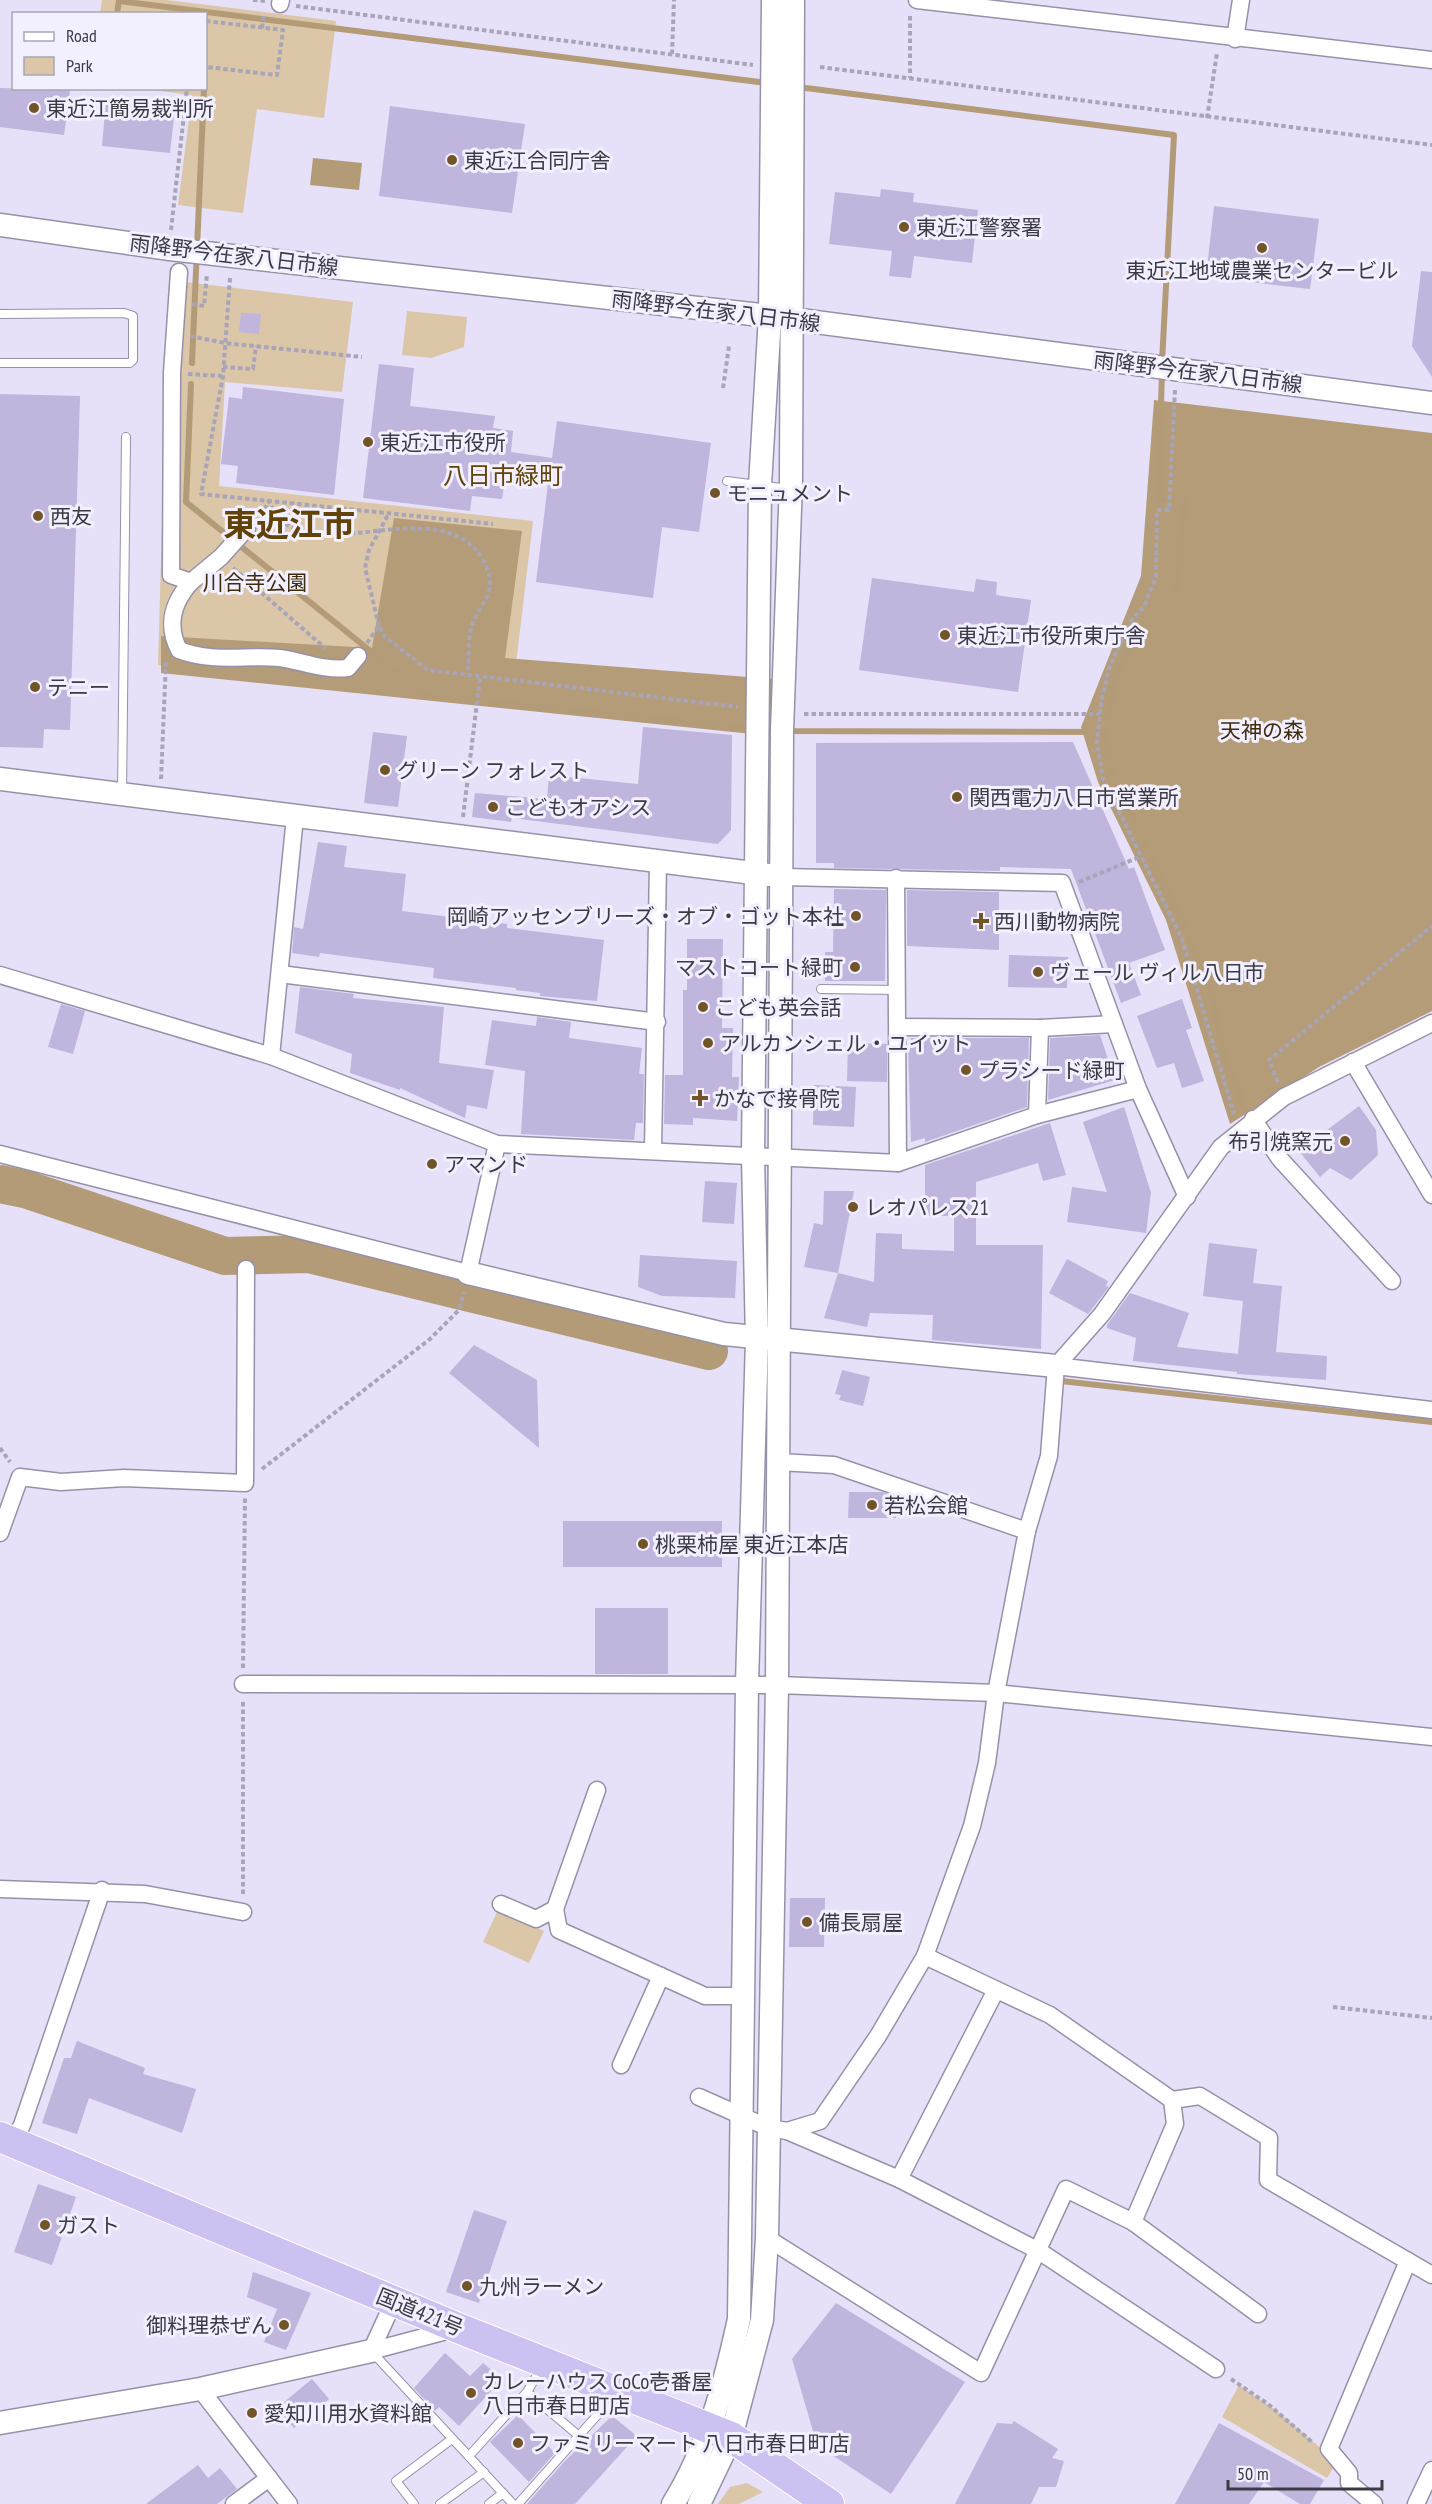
<svg xmlns="http://www.w3.org/2000/svg" width="1432" height="2504" viewBox="0 0 1432 2504" font-family="'PT Sans Narrow','Noto Sans JP',sans-serif">
<style>
.green{fill:#dbc6a8}
.forest{fill:#b49c78}
.water{fill:#b39b77}
.lines{fill:none;stroke-linecap:round;stroke-linejoin:round}
.stream{stroke:#b39b77;stroke-width:6}
.river{stroke:#b39b77;stroke-width:38}
.building{fill:#bfb5dd}
.lane-casing{stroke:#9791a8;stroke-width:10}
.street-casing{stroke:#9791a8;stroke-width:19}
.secondary-casing{stroke:#9791a8;stroke-width:25}
.highway-casing{stroke:#fff;stroke-width:32}
.path{stroke:#a9a5b8;stroke-width:4;stroke-dasharray:4.5 3;stroke-linecap:butt}
.lane{stroke:#fff;stroke-width:8}
.street{stroke:#fff;stroke-width:16}
.secondary{stroke:#fff;stroke-width:22}
.highway{stroke:#ccc1f0;stroke-width:30}
.poi-dot{fill:#715528;stroke:#f2effe;stroke-width:2}
.labels{text-anchor:middle;dominant-baseline:central;stroke-width:6;stroke-linejoin:round;paint-order:stroke}
.poi-label{font-size:21px;fill:#3c3a43;stroke:#f2effe;text-anchor:start}
.street-label{font-size:21px;fill:#3c3a43;stroke:#f2effe}
.park-label{font-size:21px;fill:#3e2c0d;stroke:#f2effe}
.quarter-label{font-size:24px;fill:#614309;stroke:#f2effe}
.town-label{font-size:33px;font-weight:bold;fill:#614309;stroke:#f2effe}
</style>
<rect width="100%" height="100%" fill="#e6e0f9"/>
<!-- green -->
<g class="green">
<polygon points="102,0 167,0 336,21 324,118 257,109 243,213 178,205 192,95 144,89 206,88 206,14 100,13"/>
<polygon points="169,280 353,302 342,392 225,382 219,486 533,521 512,698 158,665"/>
<polygon points="407,311 467,317 464,347 431,358 402,355"/>
<polygon points="498,1910 544,1931 529,1963 483,1942"/>
<polygon points="1239,2385 1277,2411 1337,2462 1327,2478 1222,2417"/>
<polygon points="747,2483 763,2492 739,2504 718,2504 730,2487"/>
</g>
<!-- forest -->
<g class="forest">
<polygon points="1154,400 1432,433 1432,1011 1319,1067 1230,1124 1166,920 1098,782 1081,727 1141,576"/>
<polygon points="394,518 522,531 505,658 775,679 772,736 161,673 161,636 372,648"/>
</g>
<!-- water -->
<polygon class="water" points="313,158 362,163 359,190 310,185"/>
<g class="lines">
<!-- stream -->
<g class="stream">
<polyline points="119,1 767,83"/>
<polyline points="117,14 119,0"/>
<polyline points="798,87 1174,135 1162,362"/>
<polyline points="192,363 204,88"/>
<polyline points="1162,373 1158,500 1184,501 1177,590 1141,621 1115,677 1106,732 1109,767 1186,929 1214,1003 1223,1053 1245,1109"/>
<polyline points="191,384 186,502 426,696 782,731 1106,732"/>
<polyline points="1061,1381 1432,1422"/>
</g>
<!-- river -->
<polyline class="river" points="0,1184 25,1189 225,1256 309,1254 709,1351"/>
</g>
<!-- building -->
<g class="building">
<polygon points="0,88 70,90 64,135 0,127"/>
<polygon points="106,101 175,108 170,153 102,146"/>
<polygon points="390,106 525,124 512,213 379,196"/>
<polygon points="881,189 914,193 913,202 978,210 972,263 914,256 911,278 889,276 892,251 829,244 835,192 880,197"/>
<polygon points="1214,206 1319,219 1310,289 1206,277"/>
<polygon points="1421,271 1432,272 1432,377 1412,346"/>
<polygon points="241,313 261,314 259,334 239,332"/>
<polygon points="379,364 414,368 410,406 495,416 493,428 513,431 511,452 552,458 557,421 711,443 699,532 662,527 653,598 536,582 548,484 505,480 502,499 472,496 470,511 363,498"/>
<polygon points="243,387 344,399 334,495 236,483 238,466 221,464 229,397 242,399"/>
<polygon points="0,394 80,396 70,730 44,729 43,748 0,747"/>
<polygon points="872,578 974,592 976,579 997,582 996,595 1031,600 1018,692 859,670"/>
<polygon points="643,727 732,735 731,830 718,844 512,818 511,822 472,817 475,793 547,799 549,775 638,784"/>
<polygon points="373,732 407,736 398,807 364,803"/>
<polygon points="1073,742 1129,869 1134,867 1165,950 1129,963 1141,995 1121,1003 1071,869 1000,867 1000,871 834,868 834,863 816,863 816,743"/>
<polygon points="318,842 347,846 344,867 406,874 402,911 507,924 507,928 604,940 597,1001 540,996 540,993 516,990 516,988 433,978 434,968 320,953 319,957 292,953 294,927 303,929"/>
<polygon points="834,889 886,890 885,981 825,981 825,952 833,952"/>
<polygon points="907,890 999,892 999,950 907,946"/>
<polygon points="687,939 723,939 722,1028 733,1028 732,1077 739,1077 737,1121 693,1118 693,1125 664,1124 665,1075 683,1075 683,990 687,990"/>
<polygon points="1009,955 1068,957 1067,988 1008,987"/>
<polygon points="300,987 354,994 353,998 444,1007 439,1063 494,1070 487,1109 467,1105 465,1118 400,1088 400,1090 350,1073 352,1054 295,1033"/>
<polygon points="1182,999 1192,1028 1186,1030 1204,1081 1182,1088 1174,1063 1157,1068 1137,1016"/>
<polygon points="61,1004 85,1011 73,1054 48,1047"/>
<polygon points="537,1017 571,1022 569,1038 642,1048 639,1074 644,1074 643,1123 636,1123 634,1140 521,1134 525,1071 485,1065 492,1020 536,1026"/>
<polygon points="1100,1035 1115,1080 1048,1100 1050,1038"/>
<polygon points="911,1038 1029,1038 1027,1107 925,1142 925,1138 911,1142 908,1045 911,1045"/>
<polygon points="848,1043 887,1044 887,1082 847,1081"/>
<polygon points="814,1085 856,1087 854,1127 813,1125"/>
<polygon points="1359,1106 1376,1130 1378,1155 1351,1180 1330,1168 1320,1177 1299,1151"/>
<polygon points="1124,1107 1151,1193 1146,1233 1067,1222 1072,1187 1107,1192 1083,1122"/>
<polygon points="1050,1123 1066,1175 1043,1181 1038,1163 976,1182 976,1245 1043,1245 1041,1349 932,1340 933,1315 870,1313 867,1327 824,1318 838,1273 874,1282 876,1233 902,1234 902,1249 954,1251 954,1216 925,1216 925,1165"/>
<polygon points="705,1181 737,1183 734,1224 702,1222"/>
<polygon points="824,1191 854,1191 838,1273 804,1267 814,1223 823,1225"/>
<polygon points="1209,1243 1257,1249 1253,1283 1282,1286 1276,1352 1327,1356 1326,1380 1237,1374 1237,1372 1133,1361 1136,1338 1107,1328 1107,1325 1130,1293 1189,1313 1177,1347 1238,1354 1243,1301 1203,1296"/>
<polygon points="640,1255 737,1261 735,1298 662,1296 638,1287"/>
<polygon points="1067,1259 1108,1281 1106,1286 1109,1287 1088,1314 1049,1293"/>
<polygon points="474,1345 537,1380 539,1448 449,1373"/>
<polygon points="842,1370 870,1377 863,1406 839,1400 841,1395 835,1394"/>
<polygon points="849,1492 882,1492 896,1497 896,1518 848,1518"/>
<rect x="563" y="1521" width="159" height="46"/>
<rect x="595" y="1608" width="73" height="66"/>
<polygon points="790,1898 825,1898 824,1947 789,1947"/>
<polygon points="77,2041 145,2068 143,2074 196,2089 182,2133 89,2098 77,2134 42,2123 64,2058 71,2058"/>
<polygon points="38,2184 76,2197 52,2265 14,2252"/>
<polygon points="474,2210 507,2221 479,2303 446,2292"/>
<polygon points="253,2272 311,2293 286,2350 264,2342 277,2309 247,2297"/>
<polygon points="836,2303 965,2382 891,2494 817,2445 792,2359"/>
<polygon points="445,2353 470,2376 483,2363 502,2379 459,2426 439,2407 435,2411 414,2388"/>
<polygon points="312,2379 329,2399 294,2428 277,2408"/>
<polygon points="518,2415 555,2453 529,2482 490,2442"/>
<polygon points="612,2416 637,2436 575,2504 527,2504 564,2462"/>
<polygon points="1014,2421 1058,2449 1052,2458 1064,2461 1056,2487 1039,2487 1031,2504 955,2504 997,2423 1012,2424"/>
<polygon points="1219,2423 1324,2480 1310,2504 1300,2504 1264,2482 1249,2504 1175,2504"/>
<polygon points="198,2465 208,2478 220,2468 237,2489 217,2504 146,2504"/>
</g>
<g class="lines">
<defs>
<g id="lane">
<polyline points="0,314 124,313 133,316 133,360 130,363 0,363"/>
<polyline points="727,481 789,489"/>
<polyline points="122,793 126,437"/>
<polyline points="821,989 898,990"/>
<polyline points="373,2353 513,2504"/>
<polyline points="527,2392 542,2367"/>
<polyline points="469,2456 527,2392 579,2436"/>
<polyline points="414,2504 396,2481 452,2439"/>
<polyline points="440,2504 484,2472"/>
<polyline points="489,2504 503,2493"/>
<polyline points="518,2504 600,2412 623,2402"/>
</g>
<g id="street">
<polyline points="917,0 1432,60"/>
<polyline points="280,4 281,0"/>
<polyline points="1235,39 1241,0"/>
<path d="M179,272L172,373L171,575L191,582C173,602 166,625 179,650C212,663 245,655 280,658C302,661 324,671 348,668L358,656"/>
<polyline points="191,582 221,557 247,528"/>
<polyline points="782,877 1062,883 1138,1089 1187,1197"/>
<polyline points="896,878 898,1163"/>
<polyline points="280,974 657,1022"/>
<polyline points="0,975 271,1056 497,1144 898,1163 1037,1115 1138,1089"/>
<polyline points="899,1027 1040,1028 1114,1024"/>
<polyline points="271,1056 295,817"/>
<polyline points="1353,1062 1432,1195"/>
<polyline points="1037,1115 1040,1028"/>
<polyline points="1253,1119 1280,1159 1392,1281"/>
<polyline points="653,1150 658,863"/>
<polyline points="0,1154 468,1273 497,1144"/>
<polyline points="1056,1366 1432,1410"/>
<polyline points="778,1462 834,1465 1027,1531"/>
<polyline points="0,1533 20,1477 61,1482 124,1478 245,1483 246,1269"/>
<polyline points="243,1684 777,1685 996,1693 1432,1737"/>
<polyline points="0,1889 145,1894 243,1912"/>
<polyline points="501,1904 536,1919 555,1909 559,1930 705,1996 744,1996"/>
<polyline points="555,1909 597,1790"/>
<polyline points="925,1956 1050,2015 1172,2100 1200,2096 1269,2138 1268,2180 1432,2275"/>
<polyline points="621,2065 661,1976"/>
<polyline points="699,2097 769,2128 787,2131 899,2179 1039,2251 1216,2369"/>
<polyline points="787,2131 820,2121 878,2036 925,1956 972,1826 987,1763 996,1693 1027,1531 1049,1456 1056,1366 1102,1314 1221,1147 1284,1097 1432,1023"/>
<polyline points="13,2142 22,2125 102,1890"/>
<polyline points="899,2179 996,1990"/>
<polyline points="1133,2222 1258,2314"/>
<polyline points="767,2238 981,2373 1066,2189 1133,2222 1175,2124 1172,2100"/>
<polyline points="371,2351 454,2329"/>
<polyline points="371,2351 394,2301"/>
<polyline points="200,2389 289,2504"/>
<polyline points="234,2504 269,2478"/>
<polyline points="1374,2504 1349,2483 1349,2473 1329,2449 1408,2261"/>
<polyline points="1416,2504 1432,2470"/>
</g>
<g id="secondary">
<polyline points="0,225 170,249 770,316 1432,403"/>
<polyline points="0,779 769,875"/>
<polyline points="468,1273 724,1334 1056,1366"/>
<polyline points="0,2423 200,2389 371,2351"/>
<path d="M673,2504C708,2448 725,2383 739,2319L747,1684L757,1339L753,1156L760,485L770,316L773,0"/>
<polyline points="699,2504 731,2437 762,2320 767,2238 777,1685 782,731 791,481 793,0"/>
</g>
<polyline id="highway" points="0,2137 458,2328 731,2437 829,2504"/>
</defs>
<!-- lane casing -->
<use href="#lane" class="lane-casing"/>
<!-- street casing -->
<use href="#street" class="street-casing"/>
<!-- secondary casing -->
<use href="#secondary" class="secondary-casing"/>
<!-- highway casing -->
<use href="#highway" class="highway-casing"/>
<!-- path -->
<g class="path">
<polyline points="253,0 265,1"/>
<polyline points="296,6 753,65"/>
<polyline points="910,16 910,78"/>
<polyline points="206,21 283,30 277,75 206,67"/>
<polyline points="262,28 264,14"/>
<polyline points="672,54 674,0"/>
<polyline points="820,67 1432,145"/>
<polyline points="1207,118 1217,53"/>
<polyline points="171,230 187,88"/>
<polyline points="230,278 223,376 201,494 493,524"/>
<polyline points="192,304 204,306 207,274"/>
<polyline points="190,336 225,343 362,357"/>
<polyline points="223,367 253,369 256,346"/>
<polyline points="188,374 222,376"/>
<polyline points="723,388 729,346"/>
<polyline points="1175,390 1169,510 1157,510 1156,576 1144,607 1132,619 1109,668 1101,703 1097,743 1103,779 1182,939 1234,1114"/>
<path d="M261,516L269,501C297,576 425,493 476,550C483,557 490,572 490,583C491,597 479,608 474,620C467,635 469,657 468,674"/>
<polyline points="233,568 325,648"/>
<polyline points="379,626 365,568 369,550 389,513"/>
<polyline points="367,643 379,626 385,637 428,670 738,707"/>
<polyline points="804,714 1099,714"/>
<polyline points="161,779 166,661"/>
<polyline points="463,817 480,678"/>
<polyline points="1079,882 1142,856"/>
<polyline points="1278,1082 1269,1060 1432,926"/>
<polyline points="0,1448 10,1462"/>
<polyline points="262,1469 430,1339 459,1310 464,1292"/>
<polyline points="243,1668 245,1498"/>
<polyline points="243,1702 243,1896"/>
<polyline points="1333,2007 1432,2018"/>
<polyline points="1231,2379 1268,2404 1312,2442"/>
</g>
<!-- lane -->
<use href="#lane" class="lane"/>
<!-- street -->
<use href="#street" class="street"/>
<!-- secondary -->
<use href="#secondary" class="secondary"/>
<!-- highway -->
<use href="#highway" class="highway"/>
</g>
<!-- markers -->
<g class="poi-dot">
<circle cx="34" cy="108" r="6"/>
<circle cx="452" cy="160" r="6"/>
<circle cx="904" cy="227" r="6"/>
<circle cx="1262" cy="248" r="6"/>
<circle cx="368" cy="442" r="6"/>
<circle cx="715" cy="493" r="6"/>
<circle cx="38" cy="516" r="6"/>
<circle cx="945" cy="635" r="6"/>
<circle cx="35" cy="687" r="6"/>
<circle cx="385" cy="770" r="6"/>
<circle cx="957" cy="797" r="6"/>
<circle cx="493" cy="807" r="6"/>
<circle cx="856" cy="916" r="6"/>
<path d="M978 912h6v6h6v6h-6v6h-6v-6h-6v-6h6z"/>
<circle cx="855" cy="967" r="6"/>
<circle cx="1038" cy="972" r="6"/>
<circle cx="703" cy="1007" r="6"/>
<circle cx="708" cy="1043" r="6"/>
<circle cx="966" cy="1070" r="6"/>
<path d="M697 1089h6v6h6v6h-6v6h-6v-6h-6v-6h6z"/>
<circle cx="1345" cy="1141" r="6"/>
<circle cx="432" cy="1164" r="6"/>
<circle cx="853" cy="1207" r="6"/>
<circle cx="872" cy="1505" r="6"/>
<circle cx="643" cy="1544" r="6"/>
<circle cx="807" cy="1922" r="6"/>
<circle cx="45" cy="2225" r="6"/>
<circle cx="467" cy="2286" r="6"/>
<circle cx="284" cy="2325" r="6"/>
<circle cx="471" cy="2393" r="6"/>
<circle cx="252" cy="2413" r="6"/>
<circle cx="518" cy="2443" r="6"/>
</g>
<g class="labels">
<!-- poi labels -->
<g class="poi-label">
<text x="46" y="108">東近江簡易裁判所</text>
<text x="464" y="160">東近江合同庁舎</text>
<text x="916" y="227">東近江警察署</text>
<text x="1262" y="270" text-anchor="middle">東近江地域農業センタービル</text>
<text x="380" y="442">東近江市役所</text>
<text x="727" y="493">モニュメント</text>
<text x="50" y="516">西友</text>
<text x="957" y="635">東近江市役所東庁舎</text>
<text x="47" y="687">テニー</text>
<text x="397" y="770">グリーン フォレスト</text>
<text x="969" y="797">関西電力八日市営業所</text>
<text x="505" y="807">こどもオアシス</text>
<text x="844" y="916" text-anchor="end">岡崎アッセンブリーズ・オブ・ゴット本社</text>
<text x="994" y="921">西川動物病院</text>
<text x="843" y="967" text-anchor="end">マストコート緑町</text>
<text x="1050" y="972">ヴェール ヴィル八日市</text>
<text x="715" y="1007">こども英会話</text>
<text x="720" y="1043">アルカンシェル・ユイット</text>
<text x="978" y="1070">プラシード緑町</text>
<text x="714" y="1098">かなで接骨院</text>
<text x="1333" y="1141" text-anchor="end">布引焼窯元</text>
<text x="444" y="1164">アマンド</text>
<text x="865" y="1207">レオパレス21</text>
<text x="884" y="1505">若松会館</text>
<text x="655" y="1544">桃栗柿屋 東近江本店</text>
<text x="819" y="1922">備長扇屋</text>
<text x="57" y="2225">ガスト</text>
<text x="479" y="2286">九州ラーメン</text>
<text x="272" y="2325" text-anchor="end">御料理恭ぜん</text>
<text x="483" y="2381">カレーハウス CoCo壱番屋<tspan x="483" dy="24">八日市春日町店</tspan></text>
<text x="264" y="2413">愛知川用水資料館</text>
<text x="530" y="2443">ファミリーマート 八日市春日町店</text>
</g>
<!-- street labels -->
<g class="street-label">
<text transform="translate(234 255) rotate(7)">雨降野今在家八日市線</text>
<text transform="translate(716 311) rotate(7)">雨降野今在家八日市線</text>
<text transform="translate(1198 372) rotate(7)">雨降野今在家八日市線</text>
<text transform="translate(420 2312) rotate(22)">国道421号</text>
</g>
<!-- park labels -->
<g class="park-label">
<text x="255" y="582">川合寺公園</text>
<text x="1262" y="730">天神の森</text>
</g>
<!-- quarter labels -->
<g class="quarter-label">
<text x="503" y="475">八日市緑町</text>
</g>
<!-- town labels -->
<g class="town-label">
<text x="289" y="523">東近江市</text>
</g>
</g>
<!-- legend -->
<rect x="12" y="12" width="195" height="78" fill="#f2effe" stroke="#a9a7b3" stroke-width="1.5"/>
<rect x="24" y="32" width="30" height="9" fill="#ffffff" stroke="#a9a7b3" stroke-width="1.5"/>
<text x="66" y="42" font-size="18" fill="#3c3a43">Road</text>
<rect x="24" y="57" width="30" height="18" fill="#dbc6a8" stroke="#a9a7b3" stroke-width="1.5"/>
<text x="66" y="72" font-size="18" fill="#3c3a43">Park</text>
<!-- scale -->
<path d="M1228 2480v9h154v-9" fill="none" stroke="#3c3a43" stroke-width="3"/>
<text x="1237" y="2480" font-size="18" fill="#3c3a43" stroke="#f2effe" stroke-width="4.5" paint-order="stroke">50 m</text>
</svg>
